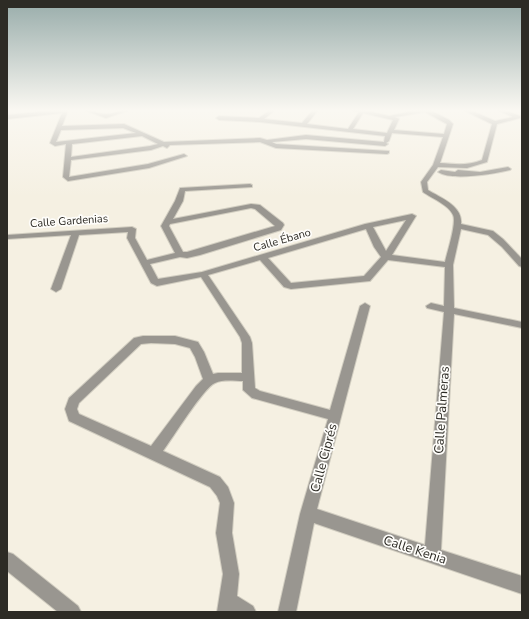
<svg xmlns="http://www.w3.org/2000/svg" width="529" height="619" viewBox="0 0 529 619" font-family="'Nunito Sans',sans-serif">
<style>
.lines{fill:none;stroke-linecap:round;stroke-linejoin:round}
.minor-casing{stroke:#d1cdc0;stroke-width:2}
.minor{fill:#999690;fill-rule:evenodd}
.labels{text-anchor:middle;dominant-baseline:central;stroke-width:3.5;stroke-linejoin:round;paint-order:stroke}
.street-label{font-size:11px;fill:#2d2b25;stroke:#fefdfa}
.near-street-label{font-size:13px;fill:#2d2b25;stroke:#fefdfa}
</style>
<rect width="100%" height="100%" fill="#f5f0e2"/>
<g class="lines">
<defs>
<g id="minor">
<path d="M58,110H66L67,113L62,126L124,124L164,142L260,138L267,140L306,135L384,142L385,136L260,122L219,120L216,118L219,116L259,118L270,110H275L264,119L302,123L313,110H318L307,124L348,129L359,112L351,110H364L389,116L417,110H430L449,120L453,124L440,163C454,164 468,166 482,160L492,124L463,110H470L495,121L513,117L497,110H504L520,116V118L497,124L487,162L467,168L438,167L427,182L428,190C441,198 463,206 461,224L493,231L503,239L522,259V267L519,266L502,247L488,235L461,229L453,265L454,308L522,322V328L454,314L441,550L522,576V594L314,523L296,612H278L300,514L328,419L252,398L243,390V381C235,381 223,379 215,383C204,387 172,439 163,451L220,477L228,487L234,503L232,533L239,574L237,596L253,606L256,612H217L223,574L216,533L220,503L217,496L210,487L69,421L65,409L69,398L134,338L143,336H175L198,342L204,352L213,374L218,373H242V343L240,337L201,277L157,286L151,283L127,238L128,232L79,235L61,289L56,292L51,289L71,235L7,239V235L132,227L136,229L135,238L147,260L175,253L161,226L175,201L180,188L250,184L252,185V187L185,191L183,201L173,219L251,204L260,205L283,223L284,225L281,230L200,255L187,258L180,257L150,264L158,279L202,272L365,224L412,214L416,216L392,255L445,262C447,252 457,223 453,215C449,205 431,198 423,192L421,182L433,165L443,137L392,133L389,141L386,143L388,144L385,146L306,139L272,142L276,144L389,151V153L387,154L276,148L260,142L170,145L167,148L163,146L151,150L71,160L69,177L148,164L184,154L187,156L149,168L68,181L63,177L66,144L55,146L50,143L62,113L7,119V115ZM425,112L447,124L444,134L394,130L399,119L395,117ZM363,113L393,120L387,133L353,129ZM123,128L136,133L56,142L61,130ZM142,136L158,144L150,146L71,157L72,144ZM251,208L255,209L275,226L187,252H183L169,226L170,224ZM406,220L386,251L373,227ZM366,229L374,247L381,257L364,276L291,283L268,258ZM260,260L284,287L291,289L370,281L388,260L445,267L444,306L431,303L426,306L427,308L444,312L425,545L317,509L370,306L365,303L360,306L330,410L260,391L255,388L252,343L250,337L208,275ZM151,343L175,344L190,348L195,357L203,379L196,386L151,446L79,414L77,409L79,403L141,344Z"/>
<path d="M84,110C92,110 98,114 106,114C113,115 120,109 127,111L106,118Z"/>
<path d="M508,167L511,169L510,170C494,174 451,181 438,172L441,170L455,172L458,170L480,172Z"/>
<polygon points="7,552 13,554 78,606 81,612 58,612 7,571"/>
</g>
</defs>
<!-- minor casing -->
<use href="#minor" class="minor-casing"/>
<!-- minor -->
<use href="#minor" class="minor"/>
</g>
<!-- sky -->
<linearGradient id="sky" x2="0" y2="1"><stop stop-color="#98acaa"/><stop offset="0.56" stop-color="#faf8f2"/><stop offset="1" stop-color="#faf8f2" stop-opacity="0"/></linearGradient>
<rect width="529" height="197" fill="url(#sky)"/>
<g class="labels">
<!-- street labels -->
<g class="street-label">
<text transform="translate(69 221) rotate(-4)">Calle Gardenias</text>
<text transform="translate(282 240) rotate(-16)">Calle Ébano</text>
</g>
<!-- near-street labels -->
<g class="near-street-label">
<text transform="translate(442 410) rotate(-86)">Calle Palmeras</text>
<text transform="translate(324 458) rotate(-75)">Calle Ciprés</text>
<text transform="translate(415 550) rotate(18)">Calle Kenia</text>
</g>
</g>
<!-- border -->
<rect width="529" height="619" fill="none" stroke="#2d2b25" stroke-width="16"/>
</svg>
